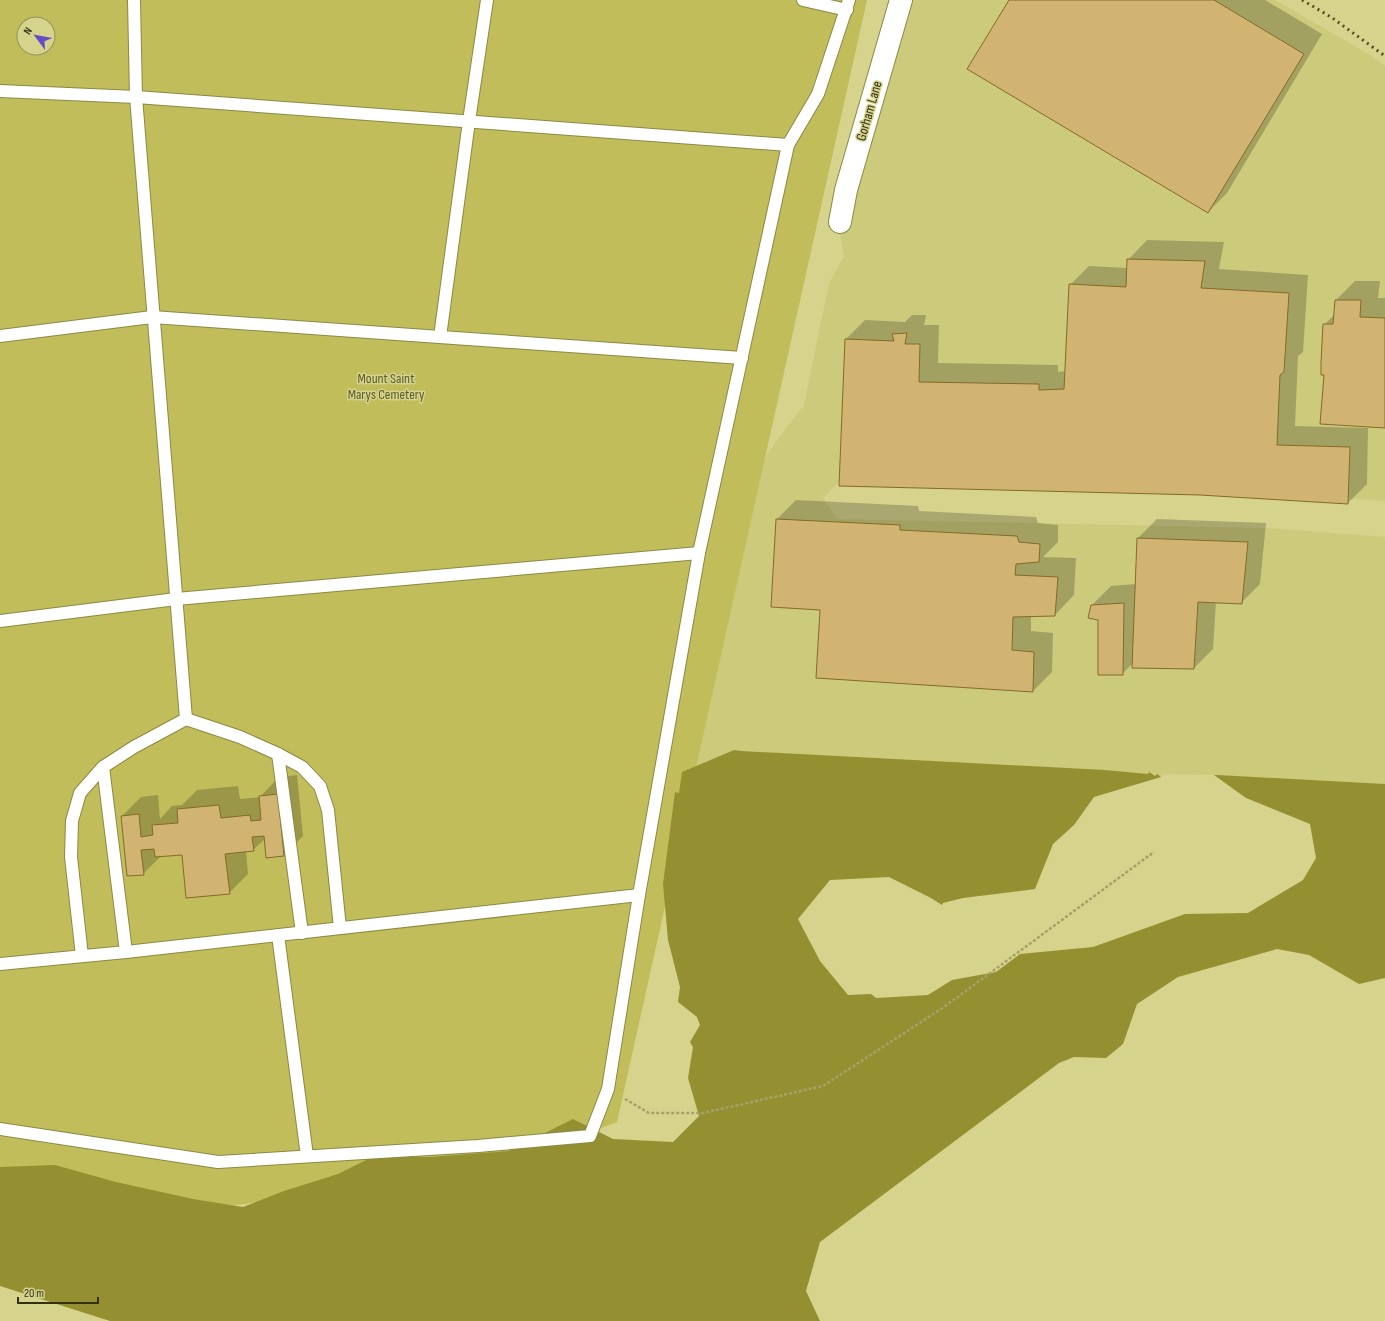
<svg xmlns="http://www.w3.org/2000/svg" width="1385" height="1321" viewBox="0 0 1385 1321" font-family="'Sofia Sans Condensed',sans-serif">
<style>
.built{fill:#ccca7b}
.green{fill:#c1bd5b;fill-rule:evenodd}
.forest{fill:#949031}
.shadow{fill:#0003}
.building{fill:#d1b472;stroke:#856a27}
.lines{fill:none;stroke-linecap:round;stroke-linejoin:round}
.lane-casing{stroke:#8c8944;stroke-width:14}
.street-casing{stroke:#8c8944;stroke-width:24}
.path{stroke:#a4a268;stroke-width:2.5;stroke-dasharray:3 2;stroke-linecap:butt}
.lane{stroke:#fff;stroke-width:12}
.street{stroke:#fff;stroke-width:22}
.rail{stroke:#51502b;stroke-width:3;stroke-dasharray:2 4;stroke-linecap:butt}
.labels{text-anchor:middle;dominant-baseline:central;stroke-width:3;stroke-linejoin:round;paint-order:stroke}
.street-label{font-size:14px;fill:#323114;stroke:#d5d38c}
.park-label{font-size:14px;fill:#5c5a29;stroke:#d5d38c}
</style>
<rect width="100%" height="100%" fill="#d5d38c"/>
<!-- built -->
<polygon class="built" points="895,0 1275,0 1370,55 1385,66 1385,501 1266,492 841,480 823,498 837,519 1268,528 1385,537 1385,784 1218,775 1164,774 1161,777 1157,774 1156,776 1105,770 741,751 734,750 682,772 717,520 804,405 829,284 844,256 836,212"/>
<!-- green -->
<path class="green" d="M0,0H867L617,1122L478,1174L213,1208L0,1170ZM24,24H48V48H24Z"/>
<!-- forest -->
<polygon class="forest" points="734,750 741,751 1105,770 1148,774 1149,772 1155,776 1157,774 1161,777 1094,797 1074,825 1053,844 1035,889 963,898 943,903 942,905 931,898 889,877 830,880 798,919 820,961 848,995 871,994 876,998 928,995 952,980 996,972 1020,954 1093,947 1185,914 1248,913 1303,880 1316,858 1310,824 1246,798 1214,775 1218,775 1385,784 1385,978 1359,984 1309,955 1277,949 1178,977 1137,1004 1123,1044 1106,1058 1074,1057 1059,1063 820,1242 806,1291 820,1321 110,1321 0,1286 0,1167 55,1165 116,1182 193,1199 243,1207 284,1191 338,1174 372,1157 430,1157 509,1151 573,1119 613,1139 673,1142 699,1116 688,1078 693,1047 690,1042 700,1025 697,1017 678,1002 680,987 668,940 663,884 675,792 679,793 682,772"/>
<!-- shadow -->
<g class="shadow">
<polygon points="1010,0 1265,0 1322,34 1227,193 1208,212"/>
<polygon points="1147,240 1224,242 1219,269 1308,275 1303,352 1298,356 1295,426 1368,428 1367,484 1348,503 1200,494 840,485 846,339 865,320 905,322 912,315 926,315 924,325 939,325 938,363 1058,365 1058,372 1066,371 1070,285 1089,266 1127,268 1128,260"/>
<polygon points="1355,281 1380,281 1378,298 1385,298 1385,427 1325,374 1324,325 1335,314 1336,300"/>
<polygon points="796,500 918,506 919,511 1036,517 1038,523 1058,525 1058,542 1043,557 1076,558 1074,595 1055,615 1031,615 1031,631 1053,633 1052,672 1033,691 821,609 777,519"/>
<polygon points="1157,519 1266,523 1260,584 1241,603 1216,602 1213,649 1194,668 1133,663 1122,674 1099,619 1092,605 1111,586 1136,584 1138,538"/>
<polygon points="297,775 303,836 284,855 265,839 253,850 246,851 248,874 229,893 183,854 161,856 143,874 122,816 141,797 158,795 160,819 172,806 182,805 197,790 238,786 240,799 260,797 279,777"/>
</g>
<!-- building -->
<g class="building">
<polygon points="1009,0 1214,0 1304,54 1208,213 967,69"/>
<polygon points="1127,259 1205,261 1201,288 1289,293 1284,372 1280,375 1277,445 1350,447 1348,504 1200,495 839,486 845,339 894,341 892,334 907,333 905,344 920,344 919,382 1039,384 1039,390 1064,389 1069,284 1126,287"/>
<polygon points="1335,300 1361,300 1360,317 1385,318 1385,428 1320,424 1324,375 1321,375 1321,363 1323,324 1333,324"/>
<polygon points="776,519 900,525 900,530 1017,536 1019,542 1040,544 1039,562 1016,564 1015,575 1058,577 1055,616 1013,617 1012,650 1034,652 1033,692 816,678 820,610 771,607"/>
<polygon points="1137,538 1248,542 1242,604 1198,602 1194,669 1132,668"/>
<polygon points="1124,603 1123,675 1098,675 1098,620 1088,618 1091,605"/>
<polygon points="278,794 284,856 266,858 264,836 252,837 254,851 225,854 230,894 186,898 182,855 155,857 154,849 141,850 144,875 127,876 121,816 139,814 141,837 153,835 152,825 178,823 177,809 219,805 221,818 250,815 251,821 261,820 259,796"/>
</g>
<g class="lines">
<defs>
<g id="lane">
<polyline points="134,0 136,97 186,719"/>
<polyline points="803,0 847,10"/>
<polyline points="0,91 136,97 788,145"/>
<polyline points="0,336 152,317 742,358"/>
<polyline points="440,337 469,121 487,0"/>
<polyline points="0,621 176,599 699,553"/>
<polyline points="278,754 302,933"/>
<polyline points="103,767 126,952"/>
<polyline points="278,935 307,1156"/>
<polyline points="82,956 71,857 72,821 80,793 103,767 134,747 186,719 240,737 278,754 302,767 320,786 328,810 340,928"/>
<polyline points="0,964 126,952 639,895"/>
<polyline points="0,1129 218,1162 478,1146 590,1136 608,1089 639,895 699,553 788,145 818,94 849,0"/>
</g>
<polyline id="street" points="840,222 846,190 901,0"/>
</defs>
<!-- lane casing -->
<use href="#lane" class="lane-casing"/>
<!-- street casing -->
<use href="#street" class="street-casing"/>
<!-- path -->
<polyline class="path" points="625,1099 649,1113 703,1113 823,1086 944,1007 1154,852"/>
<!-- lane -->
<use href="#lane" class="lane"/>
<!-- street -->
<use href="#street" class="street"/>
<!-- rail -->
<polyline class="rail" points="1302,0 1331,17 1385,56"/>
</g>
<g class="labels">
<!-- street labels -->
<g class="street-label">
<text transform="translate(869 111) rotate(-74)">Gorham Lane</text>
</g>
<!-- park labels -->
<g class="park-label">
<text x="386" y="378">Mount Saint<tspan x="386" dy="16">Marys Cemetery</tspan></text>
</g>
</g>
<!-- north arrow -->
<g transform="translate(36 36) rotate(302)"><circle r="19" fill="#d5d38c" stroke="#94925c"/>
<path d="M0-3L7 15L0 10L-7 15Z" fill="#634cc5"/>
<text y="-6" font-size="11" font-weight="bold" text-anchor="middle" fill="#323114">N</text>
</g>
<!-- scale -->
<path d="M18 1297v6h80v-6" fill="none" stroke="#323114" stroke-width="2"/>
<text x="24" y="1297" font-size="12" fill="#323114" stroke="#d5d38c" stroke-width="3" paint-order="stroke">20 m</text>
</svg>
